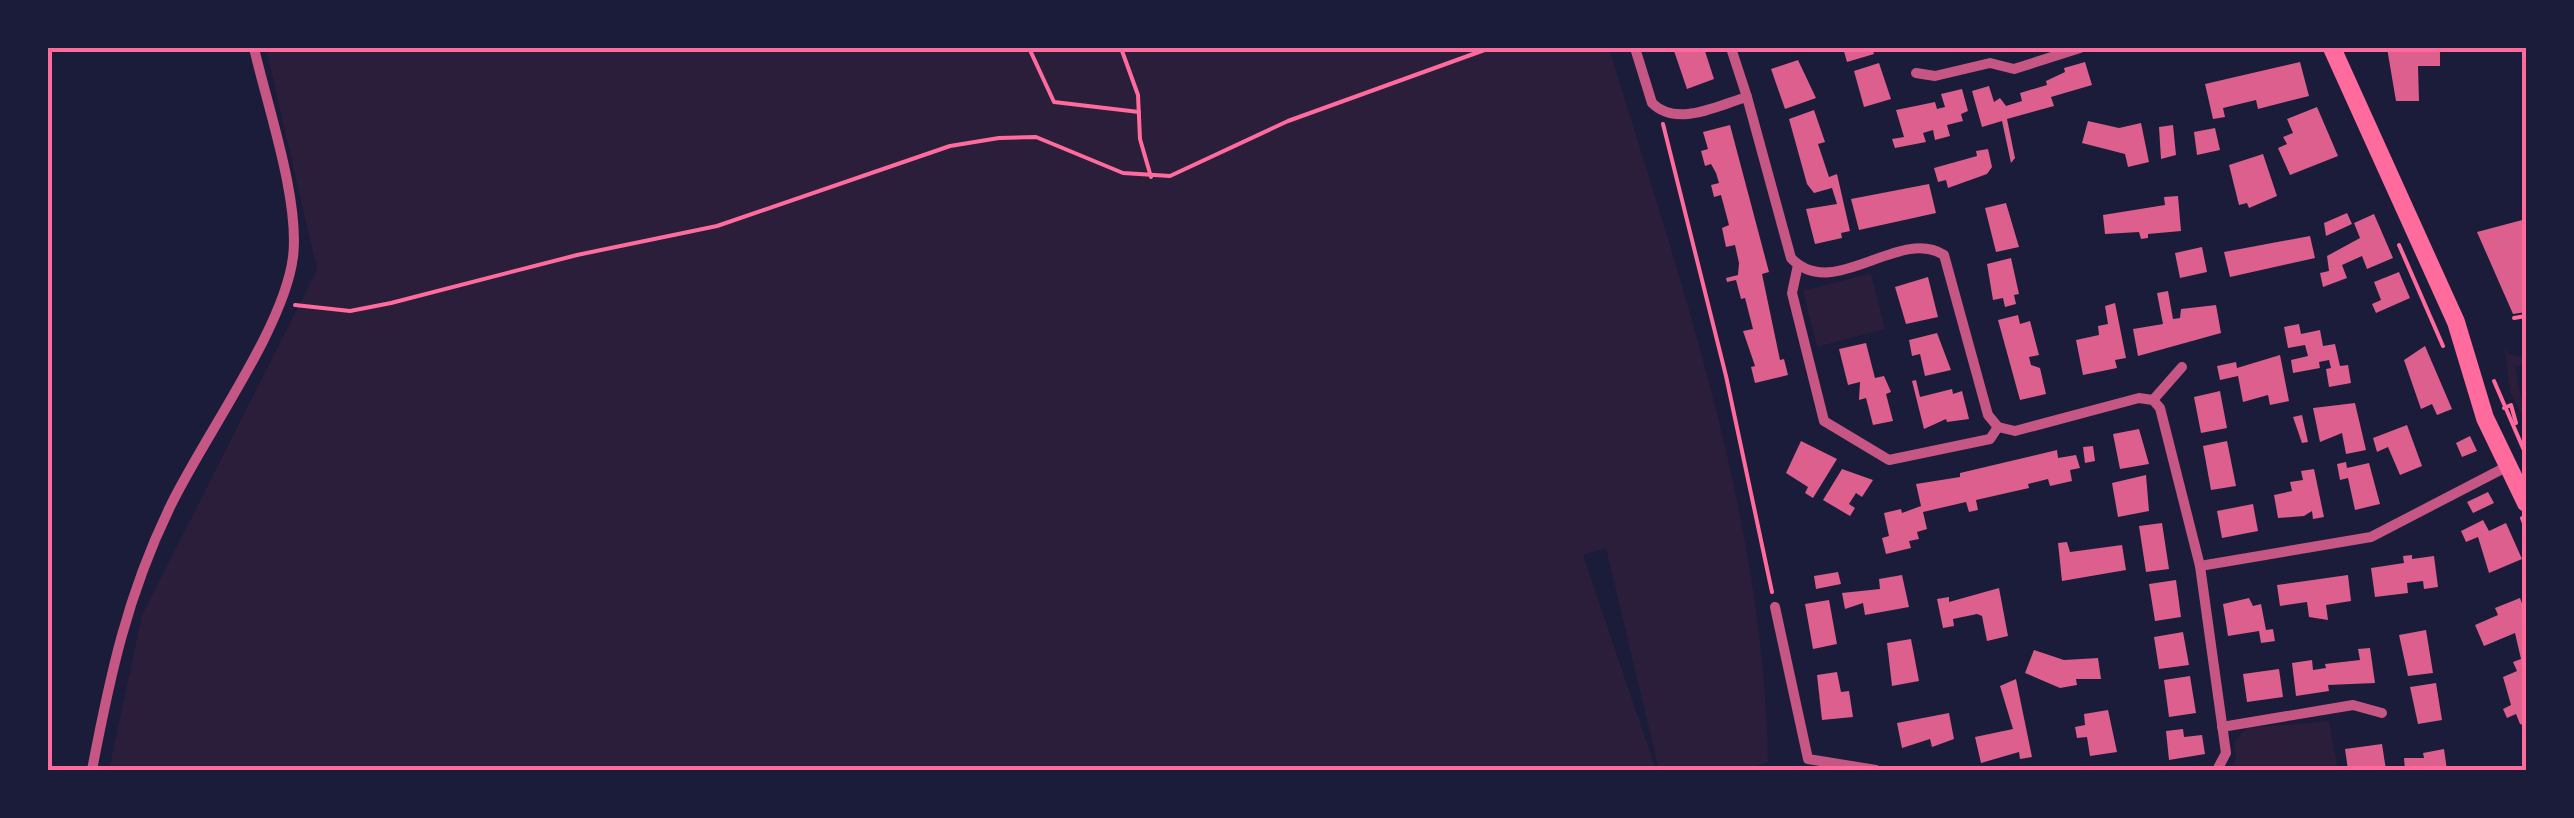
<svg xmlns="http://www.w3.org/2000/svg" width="2574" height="818" viewBox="0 0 2574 818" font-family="Raleway,sans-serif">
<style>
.green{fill:#2a1e3b}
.building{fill:#dd5f8e}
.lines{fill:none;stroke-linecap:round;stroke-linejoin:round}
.path{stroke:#ff6b9d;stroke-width:4}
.minor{stroke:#c65784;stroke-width:10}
.secondary{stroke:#ff6b9d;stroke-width:18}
.neatline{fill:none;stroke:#ff6b9d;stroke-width:4}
</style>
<rect width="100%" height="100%" fill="#1b1b3a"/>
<!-- green -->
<g class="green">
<path d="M266,48H1609C1680,280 1764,517 1768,762L1743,770H1659L1606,548L1583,555L1656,770H109L142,615L317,270Z"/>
<polygon points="1871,273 1885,329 1817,347 1803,291"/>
<polygon points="2505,346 2509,354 2526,358 2526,364 2515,366 2522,403 2526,402 2526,422 2510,392"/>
<polygon points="2329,721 2338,770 2228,770 2236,759 2234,742 2247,728"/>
</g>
<!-- building -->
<g class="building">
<polygon points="1673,48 1704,48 1714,79 1687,89"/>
<polygon points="1843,48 1872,48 1874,54 1847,62"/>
<polygon points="2387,48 2440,48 2440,66 2418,66 2419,101 2396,101"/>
<polygon points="1798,60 1816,98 1785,109 1771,69"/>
<polygon points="2085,62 2092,85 2051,97 2054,106 2007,119 2015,158 2011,163 2002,121 1982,127 1972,91 1989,86 1994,102 2000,98 2006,106 2022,101 2020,93 2047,85 2046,81 2065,72 2064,68"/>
<polygon points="2300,62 2309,96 2258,109 2256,100 2223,108 2225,117 2213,119 2205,84"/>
<polygon points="1879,63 1891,99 1864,107 1854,71"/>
<polygon points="1962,89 1968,111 1961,114 1963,121 1947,125 1950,136 1935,140 1933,130 1923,133 1926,142 1895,148 1892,139 1904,137 1896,110 1935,102 1937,109 1945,107 1941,94"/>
<polygon points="2317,107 2338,156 2290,175 2278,148 2287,144 2283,137 2293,133 2287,119"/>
<polygon points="1814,110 1825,142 1818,144 1829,177 1837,174 1850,231 1841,233 1842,238 1815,244 1806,209 1837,204 1832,188 1814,193 1807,184 1789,119"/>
<polygon points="2088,121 2119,128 2141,123 2149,162 2128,167 2125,154 2082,143"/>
<polygon points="1730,125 1769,272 1762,274 1780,360 1784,359 1788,375 1755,383 1751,367 1755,366 1743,331 1753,329 1745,298 1741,299 1736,280 1727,282 1726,278 1738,275 1739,263 1735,245 1726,247 1722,228 1729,225 1721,195 1714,197 1711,185 1719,183 1716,173 1711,164 1705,166 1701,151 1708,149 1703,132"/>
<polygon points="2173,125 2176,155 2161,159 2159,127"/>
<polygon points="2215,128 2220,150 2197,155 2194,132"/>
<polygon points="1988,149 1992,167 1987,174 1948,188 1946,180 1938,182 1934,168 1977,156 1976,151"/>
<polygon points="2263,154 2277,196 2249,208 2247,203 2239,205 2229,165"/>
<polygon points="1929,184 1936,213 1859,230 1851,199"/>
<polygon points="2178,196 2181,231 2148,234 2148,238 2141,239 2139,232 2105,234 2103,215 2165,205 2164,197"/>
<polygon points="2006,203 2019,247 1996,252 1985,208"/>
<polygon points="2347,213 2352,224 2326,236 2324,223"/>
<polygon points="2374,214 2393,258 2367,269 2362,256 2342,265 2347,278 2323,287 2320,273 2329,271 2327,256 2360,238 2354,223"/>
<polygon points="2526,219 2526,312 2513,314 2477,232"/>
<polygon points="2310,236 2315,258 2230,277 2224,252"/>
<polygon points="2202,247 2207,272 2180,278 2175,253"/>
<polygon points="2011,258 2019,294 2014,295 2016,304 2005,307 2003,298 1993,300 1987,264"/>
<polygon points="2399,272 2410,298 2376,313 2372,304 2381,300 2374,282"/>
<polygon points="1928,277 1938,317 1906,324 1895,287"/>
<polygon points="2168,291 2173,319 2180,318 2181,309 2216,305 2221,333 2138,356 2133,329 2163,324 2157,293"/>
<polygon points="2115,303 2126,358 2115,360 2117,368 2083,375 2076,340 2099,335 2098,326 2108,324 2105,306"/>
<polygon points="2018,315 2020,324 2030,321 2039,355 2029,357 2031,365 2040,368 2046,394 2020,400 1998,320"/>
<polygon points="2299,324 2301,334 2320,330 2323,346 2335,344 2340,366 2348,365 2351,383 2329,387 2326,369 2331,368 2329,360 2319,362 2320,368 2293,373 2291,360 2308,356 2305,345 2288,348 2284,327"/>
<polygon points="1937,333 1951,370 1925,376 1920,354 1912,356 1909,340"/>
<polygon points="1866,343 1875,378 1884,376 1891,392 1886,394 1893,421 1873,425 1866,398 1859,400 1860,382 1848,385 1839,349"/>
<polygon points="2425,346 2452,409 2437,415 2432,404 2421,409 2404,360"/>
<polygon points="2280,355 2289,401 2270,405 2268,395 2243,402 2238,376 2220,380 2217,366 2236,362 2237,368"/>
<polygon points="1916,380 1920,397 1952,389 1953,394 1962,391 1969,419 1947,422 1946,419 1924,429 1912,381"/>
<polygon points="2220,391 2227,428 2201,433 2194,397"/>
<polygon points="2355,403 2366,450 2346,454 2342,433 2320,442 2313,408"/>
<polygon points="2302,415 2308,442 2302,443 2293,417"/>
<polygon points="2407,425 2422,466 2400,475 2388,447 2377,452 2373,438"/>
<polygon points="2139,429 2149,464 2120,469 2113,434"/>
<polygon points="2470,436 2477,451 2462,457 2456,443"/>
<polygon points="1801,441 1837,459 1813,498 1805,493 1808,487 1786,473"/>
<polygon points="2227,441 2236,486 2211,490 2203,446"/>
<polygon points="2093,446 2095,461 2085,463 2083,447"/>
<polygon points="2057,450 2058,458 2076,455 2080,468 2070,470 2072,481 2050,486 2048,479 2028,484 2029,488 1976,500 1978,510 1969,512 1966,502 1923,512 1927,529 1917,532 1919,539 1909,541 1911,548 1886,554 1882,538 1889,536 1884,513 1901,509 1902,513 1921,506 1916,484 1960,477 1960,473"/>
<polygon points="2346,462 2347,468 2369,463 2380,504 2355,510 2348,478 2340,480 2337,464"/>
<polygon points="1842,469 1873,480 1862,497 1856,493 1849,504 1855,508 1850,516 1823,500"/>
<polygon points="2314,469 2324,517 2313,519 2312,511 2304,516 2278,518 2274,495 2292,491 2290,482 2303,480 2301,471"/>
<polygon points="2146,475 2149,511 2118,517 2112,483"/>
<polygon points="2488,492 2494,503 2473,513 2467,502"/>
<polygon points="2253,504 2258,531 2222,538 2217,511"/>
<polygon points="2483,520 2489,531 2506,523 2522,559 2489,573 2478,537 2466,542 2461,531"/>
<polygon points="2162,523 2169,569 2146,572 2139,526"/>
<polygon points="2067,542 2070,552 2122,545 2126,570 2062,581 2058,543"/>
<polygon points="2412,555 2412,559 2434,556 2438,587 2424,589 2423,581 2407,583 2408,593 2375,597 2371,568 2404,563 2403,556"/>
<polygon points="1838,572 1841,584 1816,589 1814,576"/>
<polygon points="1902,575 1909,607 1865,615 1863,603 1845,609 1842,593 1880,589 1879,579"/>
<polygon points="2348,575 2351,601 2326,605 2328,620 2309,617 2307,602 2280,606 2277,585"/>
<polygon points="2176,580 2181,617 2155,621 2149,584"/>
<polygon points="1999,588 2008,636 1987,641 1982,616 1977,614 1953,619 1954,626 1943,628 1937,599 1949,597 1949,602"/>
<polygon points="2249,598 2253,606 2261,604 2266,630 2273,629 2275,641 2261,643 2259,631 2228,636 2223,604"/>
<polygon points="2520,598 2526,614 2526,726 2520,724 2516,714 2507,718 2503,709 2511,705 2503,677 2517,671 2513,662 2521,659 2515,633 2484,646 2475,625 2498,615 2495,608"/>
<polygon points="1829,600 1837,644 1813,649 1805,604"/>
<polygon points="2426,630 2433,673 2408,676 2399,635"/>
<polygon points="2183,632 2189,665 2159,669 2154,637"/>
<polygon points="1911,639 1919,681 1892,686 1887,643"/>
<polygon points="2370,648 2375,683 2328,685 2329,691 2296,696 2292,663 2312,660 2313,670 2326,668 2325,664 2360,660 2358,649"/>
<polygon points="2034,650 2064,660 2098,658 2101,679 2076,679 2077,685 2060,688 2025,673"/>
<polygon points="2279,669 2283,697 2247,702 2243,674"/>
<polygon points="1837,672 1841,692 1849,691 1853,717 1822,720 1817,675"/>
<polygon points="2190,676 2196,713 2169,717 2164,680"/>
<polygon points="2016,679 2032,757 2020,759 2019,752 1981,763 1975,737 2013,729 2000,686"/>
<polygon points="2436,683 2442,720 2418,724 2410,687"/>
<polygon points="2108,710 2117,752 2090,756 2087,737 2077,738 2075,727 2085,725 2084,714"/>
<polygon points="1949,713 1954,739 1932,747 1930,739 1902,748 1897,723"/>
<polygon points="2183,729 2184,737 2202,735 2205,754 2169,760 2166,731"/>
<polygon points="2382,744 2386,770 2348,770 2345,749"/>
<polygon points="2444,749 2447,770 2405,770 2404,758 2424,758 2423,753"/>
</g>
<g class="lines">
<!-- path -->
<g class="path">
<polyline points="1029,48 1054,102 1139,112"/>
<polyline points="1121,48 1138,95 1140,139 1151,177"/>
<polyline points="1663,124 1726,376 1772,592"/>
<polyline points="2399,245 2443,346"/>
<polyline points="295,305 350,311 391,303 577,255 717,226 950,146 999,138 1036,137 1123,173 1170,176 1288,121 1490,48"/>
<polyline points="2514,318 2526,316"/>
<polyline points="2494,381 2526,455"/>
<polyline points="2504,408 2511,405 2516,423"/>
<polyline points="2522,518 2526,528"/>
</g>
<!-- minor -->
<g class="minor">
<path d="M1635,48L1652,103C1677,128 1718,105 1747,97L1791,258C1833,303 1899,226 1944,255L1988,415L1998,427"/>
<polyline points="1731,48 1747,97"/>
<polyline points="1916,73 1935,76 1990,63 2014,69 2080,48"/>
<polyline points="1798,265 1792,293 1824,421 1889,460 1990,439 1998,427"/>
<polyline points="2153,400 2182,367"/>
<polyline points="1998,427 2015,431 2139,398 2153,400 2160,408 2200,566 2226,753 2217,770"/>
<polyline points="2200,566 2371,537 2508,466"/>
<polyline points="1775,607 1808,759 1876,770"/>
<polyline points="2222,727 2353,705 2382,713"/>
<path d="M92,770C110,676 127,596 169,509C202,439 284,329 293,257C300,200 267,105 254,48"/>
</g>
<!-- secondary -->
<polyline class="secondary" points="2332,48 2456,322 2485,418 2526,503"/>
</g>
<!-- border -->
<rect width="2574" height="818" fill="none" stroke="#1b1b3a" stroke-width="100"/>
<rect x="50" y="50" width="2474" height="718" class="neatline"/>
</svg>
